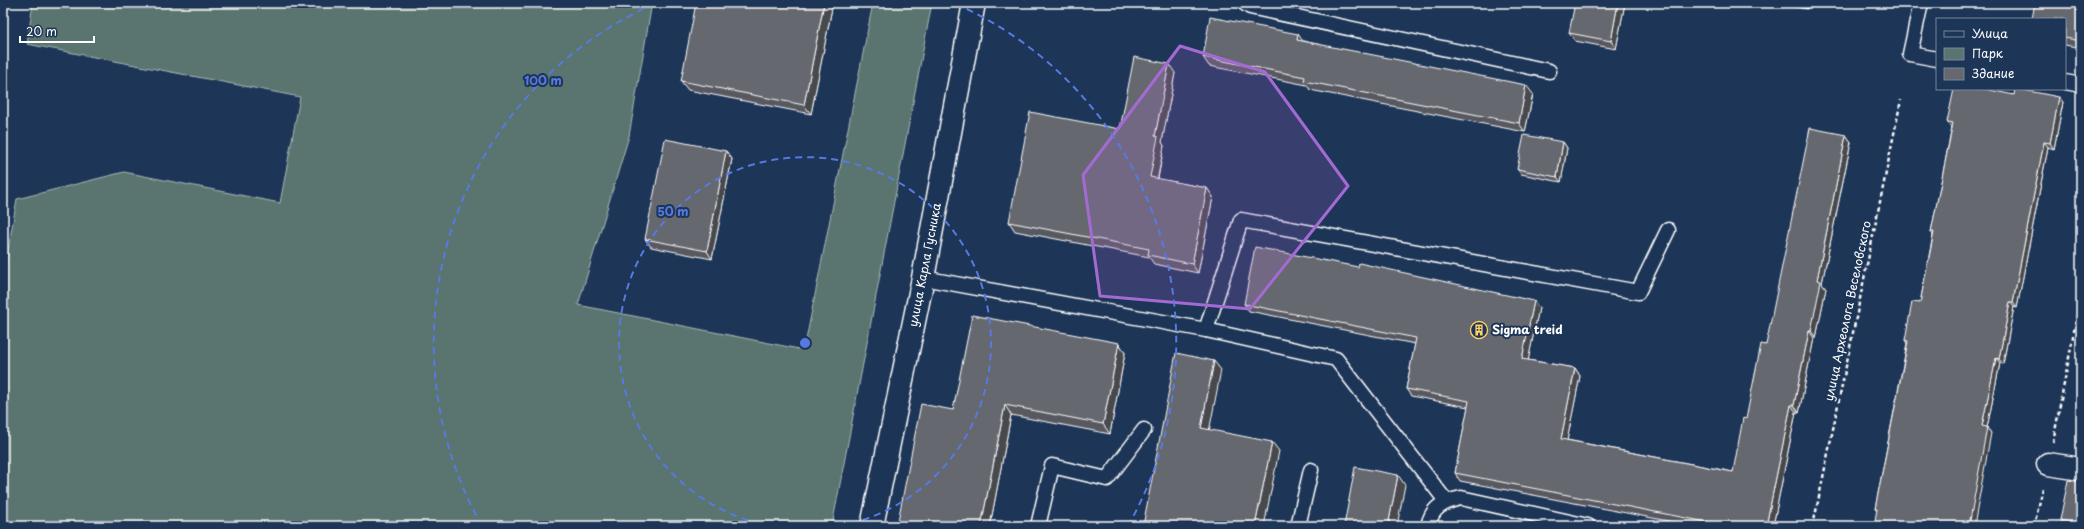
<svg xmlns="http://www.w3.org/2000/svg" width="2084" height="529" viewBox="0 0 2084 529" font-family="'Playpen Sans',sans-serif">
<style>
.green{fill:#5a7470;stroke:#acbab8}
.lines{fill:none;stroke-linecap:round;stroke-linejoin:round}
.service-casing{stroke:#fff;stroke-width:17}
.minor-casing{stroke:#fff;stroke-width:25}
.tertiary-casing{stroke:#fff;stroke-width:25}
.path{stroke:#fff;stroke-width:2.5;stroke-dasharray:4 3;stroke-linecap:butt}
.service{stroke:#1d3557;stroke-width:14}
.minor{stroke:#1d3557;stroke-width:22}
.tertiary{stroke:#1d3557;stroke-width:22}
.wall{fill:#585960;stroke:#fff}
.shaded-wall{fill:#47494e;stroke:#fff}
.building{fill:#666870;stroke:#fff}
.marked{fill:#a36bd2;fill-opacity:0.2;stroke:#a36bd2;stroke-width:3;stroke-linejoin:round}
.ring{fill:none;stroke:#567ae2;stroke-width:2;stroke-dasharray:7 5}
.labels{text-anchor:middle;stroke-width:4;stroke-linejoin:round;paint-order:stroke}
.street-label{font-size:12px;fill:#fff;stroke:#1d3557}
.poi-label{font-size:12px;font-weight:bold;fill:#fff;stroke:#1d3557;text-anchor:start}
.centre{fill:#567ae2;stroke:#1d3557;stroke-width:2}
.ring-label{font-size:12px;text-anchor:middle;font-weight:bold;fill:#567ae2;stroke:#1d3557;stroke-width:4;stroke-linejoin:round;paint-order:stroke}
</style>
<rect width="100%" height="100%" fill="#1d3557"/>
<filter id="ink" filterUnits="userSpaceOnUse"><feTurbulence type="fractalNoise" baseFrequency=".025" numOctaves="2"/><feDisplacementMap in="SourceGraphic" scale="8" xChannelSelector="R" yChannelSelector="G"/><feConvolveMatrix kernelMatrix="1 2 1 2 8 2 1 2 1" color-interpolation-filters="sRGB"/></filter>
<g filter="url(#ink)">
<!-- green -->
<polygon class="green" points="33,3 652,3 629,136 578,305 804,350 873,3 932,3 832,526 3,526 3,278 17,199 124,172 280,203 300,97 27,44"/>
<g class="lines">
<!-- service casing -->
<g class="service-casing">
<g id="service">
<polyline points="1244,3 1250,7 1549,71"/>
<polyline points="1921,3 1910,54 1937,59"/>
<polyline points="2065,82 2081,85"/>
<polyline points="923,278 1206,330 1336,359 1446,501"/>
<polyline points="1206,330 1241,220 1638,292 1668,230"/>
<polyline points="1038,526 1052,466 1107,479 1144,430"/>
<polyline points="1298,526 1311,470"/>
<path d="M1428,526C1432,507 1443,502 1461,498L1588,526"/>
</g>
</g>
<!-- minor casing -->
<g class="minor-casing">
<polyline id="minor" points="2048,464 2081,469"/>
</g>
<!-- tertiary casing -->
<g class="tertiary-casing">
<polyline id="tertiary" points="872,526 923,278 974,3"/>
</g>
<!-- path -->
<g class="path">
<polyline points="2053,442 2081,294"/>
<polyline points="1813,526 1901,100"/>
<polyline points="2034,526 2043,488"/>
</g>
<!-- service -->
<use href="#service" class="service"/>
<!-- minor -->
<use href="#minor" class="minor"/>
<!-- tertiary -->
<use href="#tertiary" class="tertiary"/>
</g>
<!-- wall -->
<g class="wall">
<polygon points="833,3 811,114 688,90 681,81"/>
<polygon points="1625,3 1616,49 1575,41 1569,33"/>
<polygon points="1777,3 1809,3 1807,9 1778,4"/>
<polygon points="2081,3 2081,48 2065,45 2065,19"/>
<polygon points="1303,41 1533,94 1525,132 1310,90 1307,85 1209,66 1203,57"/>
<polygon points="1175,73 1162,142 1164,146 1158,179 1207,188 1213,197 1198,273 1154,264 1149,257 1015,231 1009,222 1120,129"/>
<polygon points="2014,95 2063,102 2054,149 2048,147 2017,308 2014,307 2003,364 2000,363 1987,428 1991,433 1877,511 1875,509 1907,344 1905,340 1920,303 1933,235 1931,232 1952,127 1951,127 1947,122"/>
<polygon points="1846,135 1851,142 1822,283 1826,288 1816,338 1814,338 1799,413 1796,412 1773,526 1694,526 1460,481 1455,473 1468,407 1411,396 1406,389 1415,344 1249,311 1244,304 1539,308 1528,360 1575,368 1580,376 1567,440 1733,472 1766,345"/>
<polygon points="1563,142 1567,148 1561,182 1521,174 1517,169"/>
<polygon points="726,151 732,159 712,259 651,247 645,239"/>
<polygon points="1119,343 1125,353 1110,434 1011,415 990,526 897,526 953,410"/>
<polygon points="2081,482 2081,526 2068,526 2064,525 2060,520"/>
</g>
<!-- shaded-wall -->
<g class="shaded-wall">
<polygon points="824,3 833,3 811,114 804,105"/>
<polygon points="1618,3 1625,3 1616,49 1611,41"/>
<polygon points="1804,3 1809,3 1807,9 1804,4"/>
<polygon points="1298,34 1304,43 1297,40"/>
<polygon points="1169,64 1175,73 1162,142 1164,146 1156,186 1150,177 1155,136"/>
<polygon points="1526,85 1533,94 1525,132 1519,123"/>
<polygon points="2059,97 2063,102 2054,149 2050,143"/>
<polygon points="1846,135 1851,142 1822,283 1826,288 1816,338 1811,331 1817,280"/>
<polygon points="1563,142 1567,148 1561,182 1557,177"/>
<polygon points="2044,142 2048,147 2017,308 2013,302"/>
<polygon points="726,151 732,159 712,259 707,251"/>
<polygon points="1207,188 1213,197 1198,273 1192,264"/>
<polygon points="1534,301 1539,308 1527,366 1522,359"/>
<polygon points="2010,302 2014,307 2003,364 1999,359"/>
<polygon points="1809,331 1814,338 1799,413 1794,405"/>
<polygon points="1119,343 1125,353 1110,434 1103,424"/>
<polygon points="1996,358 2000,363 1987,428 1991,433 1974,526 1969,526 1982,426"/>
<polygon points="1214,361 1221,370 1208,437 1201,428"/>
<polygon points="1575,368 1580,376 1566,446 1561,439"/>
<polygon points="1005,405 1011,415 990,526 981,526"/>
<polygon points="1791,405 1796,412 1773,526 1766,526"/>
<polygon points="1272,442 1279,451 1264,526 1255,526"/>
<polygon points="1398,475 1405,485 1397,526 1388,526"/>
</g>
<!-- building -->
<g class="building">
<polygon points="696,3 824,3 804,105 681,81"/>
<polygon points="1575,3 1618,3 1611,41 1569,33"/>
<polygon points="2035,3 2081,3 2081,41 2065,38 2065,19 2032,19"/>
<polygon points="1210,17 1298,34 1297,40 1526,85 1519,123 1304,81 1305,77 1203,57"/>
<polygon points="1134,57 1169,64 1155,136 1158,137 1150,177 1207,188 1192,264 1148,255 1149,249 1009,222 1030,112 1120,129"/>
<polygon points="1954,89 1985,89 2014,95 2015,89 2018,89 2059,97 2050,143 2044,142 2013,302 2010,302 1999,359 1996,358 1982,426 1987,427 1969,526 1874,526 1877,509 1875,509 1908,341 1905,340 1912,302 1920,303 1934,232 1931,232 1953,123 1947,122"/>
<polygon points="1810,128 1846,135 1817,280 1821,281 1811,331 1809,331 1794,405 1791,405 1766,526 1722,526 1722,525 1455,473 1469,401 1406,389 1416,338 1244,304 1255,247 1358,267 1359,263 1534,301 1522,359 1575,368 1561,439 1733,472 1743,418 1746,419 1761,344 1766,345"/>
<polygon points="1524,135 1563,142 1557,177 1517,169"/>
<polygon points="665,139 726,151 707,251 645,239"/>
<polygon points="972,315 1119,343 1103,424 1005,405 981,526 897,526 921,404 953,410"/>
<polygon points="1176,353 1214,361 1201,428 1272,442 1255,526 1143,526"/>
<polygon points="1355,467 1398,475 1388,526 1344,526"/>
<polygon points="2068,480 2081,482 2081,524 2060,520"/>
<polygon points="1443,521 1470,526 1442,526"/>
</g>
</g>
<!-- marked area -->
<path class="marked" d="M1180,46L1265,72L1348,186L1250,309L1100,296L1083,175Z"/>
<!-- distance rings -->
<g class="ring">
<path d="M771 526A186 186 0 1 1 839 526"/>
<path d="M482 526A371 371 0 0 1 654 4M956 4A371 371 0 0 1 1128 526"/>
</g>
<!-- icons -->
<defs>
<g id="building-ring" transform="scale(0.9)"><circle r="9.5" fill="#1d3557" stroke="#ffd166" stroke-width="1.5"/><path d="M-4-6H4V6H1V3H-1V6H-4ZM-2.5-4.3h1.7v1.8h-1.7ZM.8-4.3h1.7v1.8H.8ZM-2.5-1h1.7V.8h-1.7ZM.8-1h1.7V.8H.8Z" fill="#ffd166"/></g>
</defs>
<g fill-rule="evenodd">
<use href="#building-ring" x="1479" y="330"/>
</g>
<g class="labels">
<!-- street labels -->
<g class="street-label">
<text transform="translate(925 265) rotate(-79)" y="4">улица Карла Гусника</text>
<text transform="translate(1848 311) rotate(-78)" y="4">улица Археолога Веселовского</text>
</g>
<!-- poi labels -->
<g class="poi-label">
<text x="1492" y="334">Sigma treid</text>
</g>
</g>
<circle cx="805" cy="343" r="6" class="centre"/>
<g class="ring-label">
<text x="543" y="85">100 m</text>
<text x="673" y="216">50 m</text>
</g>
<!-- margin -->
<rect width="2084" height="529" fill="none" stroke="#1d3557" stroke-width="16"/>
<rect x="8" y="8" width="2068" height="513" fill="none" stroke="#fff" stroke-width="1.5" filter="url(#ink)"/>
<!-- legend -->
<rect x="1936" y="18" width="130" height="72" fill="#1d3557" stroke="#77869a"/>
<rect x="1944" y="31" width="20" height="6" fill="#1d3557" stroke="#77869a"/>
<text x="1972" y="38" font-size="12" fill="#ffffff">Улица</text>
<rect x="1944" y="48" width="20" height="12" fill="#5a7470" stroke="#77869a"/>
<text x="1972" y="58" font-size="12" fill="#ffffff">Парк</text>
<rect x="1944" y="68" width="20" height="12" fill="#666870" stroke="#77869a"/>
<text x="1972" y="78" font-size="12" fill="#ffffff">Здание</text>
<!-- scale -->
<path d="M20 36v6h74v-6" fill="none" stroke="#ffffff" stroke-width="2"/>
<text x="26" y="36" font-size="12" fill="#ffffff" stroke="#1d3557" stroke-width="3" paint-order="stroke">20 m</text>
</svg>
